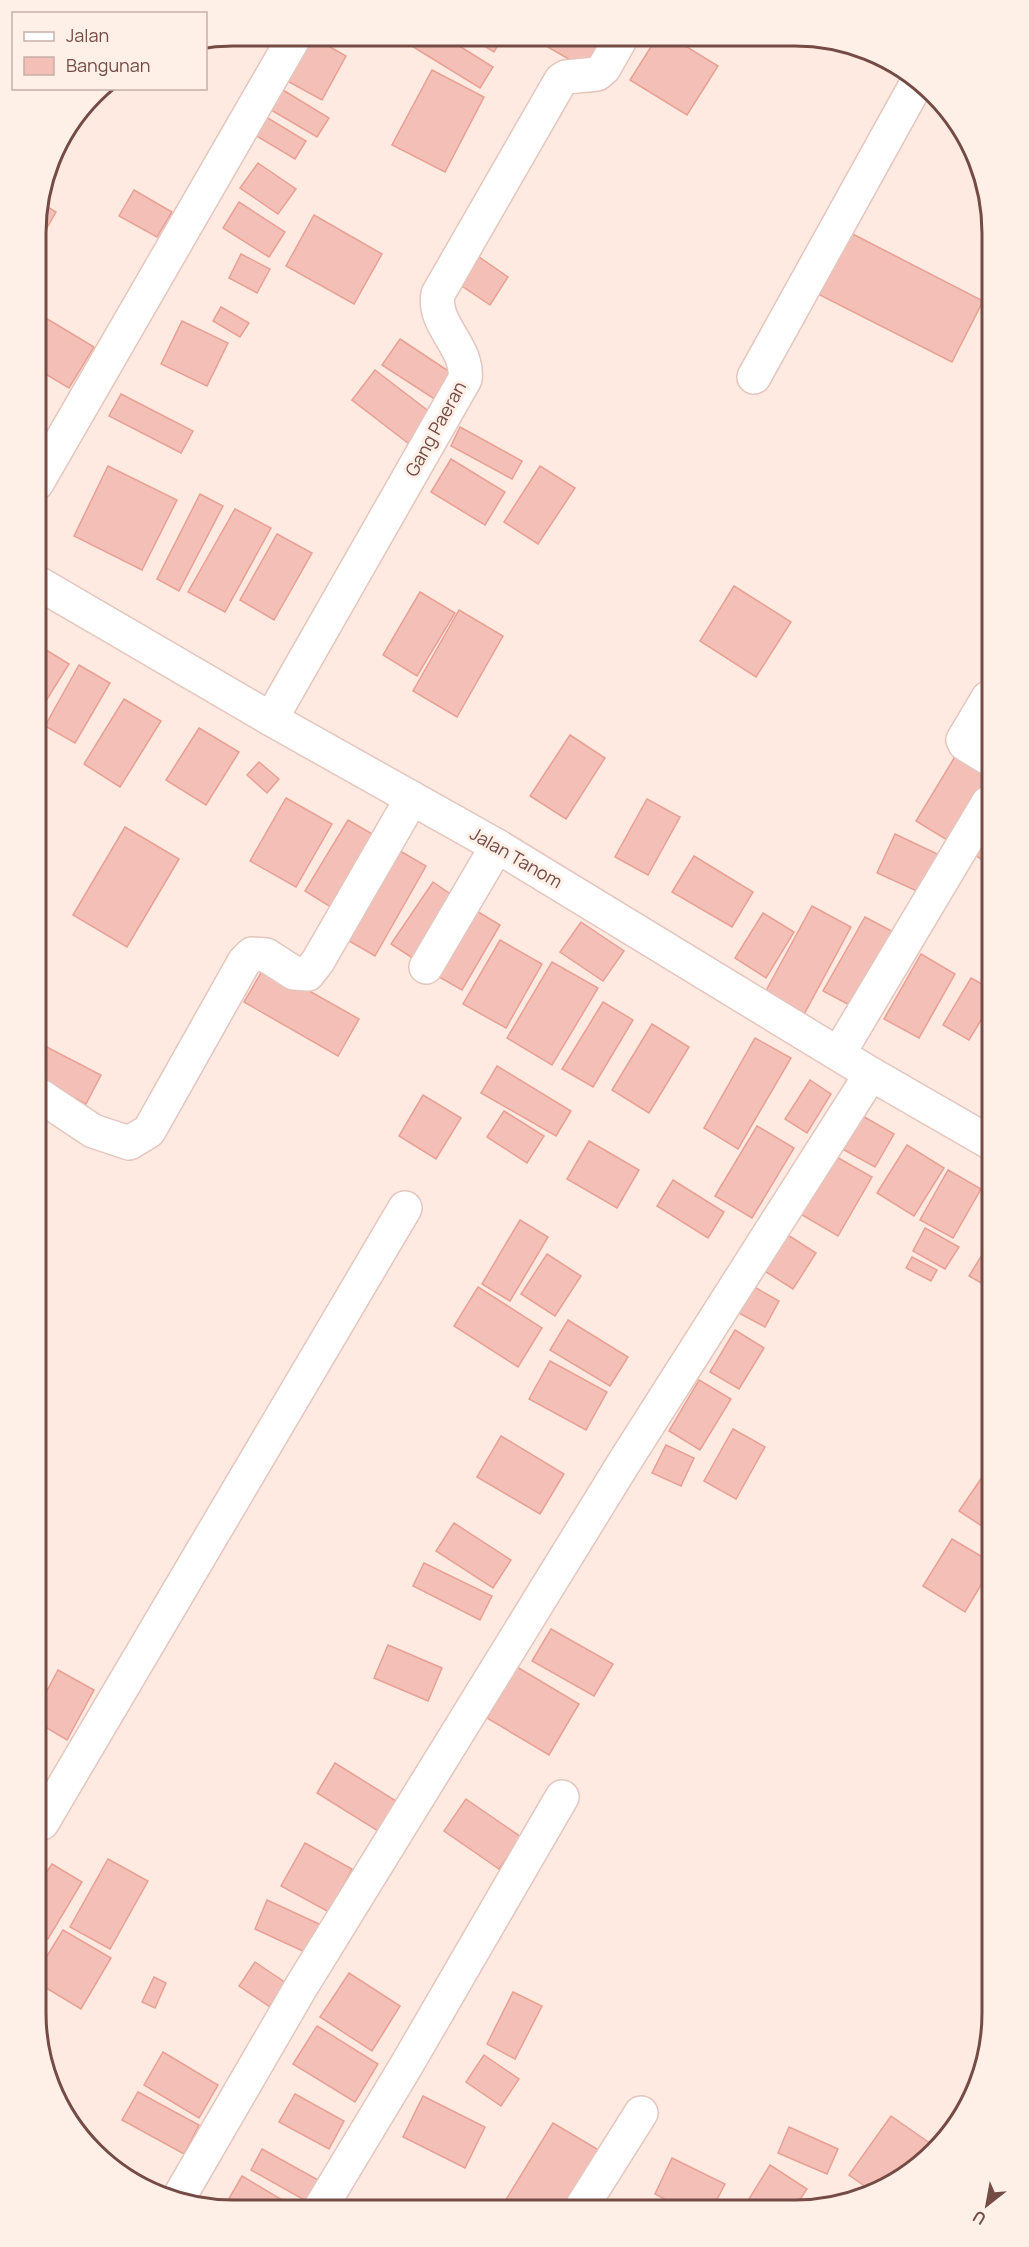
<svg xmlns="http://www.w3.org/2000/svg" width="1029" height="2247" viewBox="0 0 1029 2247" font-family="Manrope,sans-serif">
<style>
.building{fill:#f4bfb6;stroke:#e8a095;stroke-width:1.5}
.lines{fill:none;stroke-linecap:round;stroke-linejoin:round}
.minor-casing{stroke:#e4c6be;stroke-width:36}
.minor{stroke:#fff;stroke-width:33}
.labels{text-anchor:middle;stroke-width:6;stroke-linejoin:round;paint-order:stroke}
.street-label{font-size:18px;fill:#754b46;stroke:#fff0e7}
.rim{fill:none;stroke:#754b46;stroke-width:3}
</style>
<rect width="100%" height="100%" fill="#feeae0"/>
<!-- building -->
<g class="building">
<polygon points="311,36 346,56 322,100 280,77"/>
<polygon points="379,37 394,37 390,43"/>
<polygon points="415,37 445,37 493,67 480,88 410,45"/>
<polygon points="470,37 502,38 494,52"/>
<polygon points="532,38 604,38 586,69"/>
<polygon points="656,39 674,39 718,66 687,115 630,80"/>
<polygon points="432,70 484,97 445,172 392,145"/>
<polygon points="278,87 329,118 317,137 266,107"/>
<polygon points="266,117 306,141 295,159 255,135"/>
<polygon points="258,163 296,189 278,214 240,188"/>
<polygon points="134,190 172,212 157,237 119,216"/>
<polygon points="239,202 285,232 269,257 223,228"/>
<polygon points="41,203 56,212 37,245 36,220"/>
<polygon points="314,215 382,254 354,304 286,266"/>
<polygon points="841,228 983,301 952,362 810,290"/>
<polygon points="469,250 508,277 490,305 450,278"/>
<polygon points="241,254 270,269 257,293 229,278"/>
<polygon points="221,307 249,323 240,337 213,321"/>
<polygon points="39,314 94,347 69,388 37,369 37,317"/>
<polygon points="182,321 228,343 207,386 161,364"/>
<polygon points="400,339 456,376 439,402 382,365"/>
<polygon points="375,370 440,420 417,450 352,400"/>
<polygon points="121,394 193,431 181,453 109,416"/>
<polygon points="460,427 522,461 512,479 451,446"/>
<polygon points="451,459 505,492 485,525 431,492"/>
<polygon points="108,466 177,500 142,570 74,536"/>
<polygon points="540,466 575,488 538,544 504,522"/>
<polygon points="200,494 223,506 179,591 157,579"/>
<polygon points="235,509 271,528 225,612 188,592"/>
<polygon points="277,534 312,553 274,620 240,600"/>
<polygon points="734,586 791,622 756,677 700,641"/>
<polygon points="420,592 455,613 417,676 383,655"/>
<polygon points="459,610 503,636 457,717 413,691"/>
<polygon points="38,645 69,664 41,709 38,707"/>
<polygon points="79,665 110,683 75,743 45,726"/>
<polygon points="124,699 161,721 120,787 84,764"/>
<polygon points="199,728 239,752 206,805 166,780"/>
<polygon points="570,735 605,758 566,819 530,796"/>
<polygon points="956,755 988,774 988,784 952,843 916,821"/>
<polygon points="259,762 279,779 267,793 247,775"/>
<polygon points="286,798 332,824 296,887 250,861"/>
<polygon points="647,799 680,817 648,875 615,857"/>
<polygon points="988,819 989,864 968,851"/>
<polygon points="348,820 386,842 342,914 305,891"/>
<polygon points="125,827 179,859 127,947 73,915"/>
<polygon points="895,834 948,859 930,897 877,873"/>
<polygon points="395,848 426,866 375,956 344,938"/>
<polygon points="694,856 753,892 732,927 672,892"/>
<polygon points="433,882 456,898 414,959 391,944"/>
<polygon points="812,906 851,927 801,1020 762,998"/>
<polygon points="470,907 500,925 462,990 432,973"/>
<polygon points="763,913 794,932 766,978 735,958"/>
<polygon points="865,917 899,935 857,1009 823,991"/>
<polygon points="581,922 624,951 603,981 560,952"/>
<polygon points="500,940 542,964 506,1028 463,1004"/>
<polygon points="921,954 955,974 919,1038 884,1019"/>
<polygon points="552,962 598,988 552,1065 507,1038"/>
<polygon points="265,966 359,1019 338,1056 244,1002"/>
<polygon points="971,978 989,988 989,1007 969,1040 943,1025"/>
<polygon points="603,1002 633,1020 593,1087 562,1069"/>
<polygon points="652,1024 689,1047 649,1113 612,1090"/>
<polygon points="755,1038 791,1058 738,1149 704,1128"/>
<polygon points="39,1043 101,1075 86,1104 39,1079"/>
<polygon points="497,1066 571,1111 556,1136 481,1093"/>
<polygon points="810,1080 831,1094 807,1133 785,1119"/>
<polygon points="423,1095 461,1118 436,1159 399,1136"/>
<polygon points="504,1111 544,1136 527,1163 487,1137"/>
<polygon points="854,1111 894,1134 875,1167 835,1145"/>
<polygon points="757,1126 794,1148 752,1218 715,1196"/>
<polygon points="589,1141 639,1170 617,1208 567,1179"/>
<polygon points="907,1145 944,1168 914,1216 877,1193"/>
<polygon points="826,1151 872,1177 838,1236 792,1209"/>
<polygon points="948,1170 981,1189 953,1238 920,1220"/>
<polygon points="673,1180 724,1212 708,1238 657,1206"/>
<polygon points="520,1220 548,1237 510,1301 482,1284"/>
<polygon points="925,1228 959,1247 945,1269 913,1251"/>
<polygon points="783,1232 816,1253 793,1289 760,1268"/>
<polygon points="990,1242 990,1288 969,1276"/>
<polygon points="547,1254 581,1276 555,1316 521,1294"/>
<polygon points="912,1257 937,1270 931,1281 906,1268"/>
<polygon points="749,1284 779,1301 765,1327 735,1311"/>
<polygon points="478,1287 542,1328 518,1367 454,1326"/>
<polygon points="568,1320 628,1357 610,1386 550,1350"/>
<polygon points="735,1330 764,1348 739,1389 710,1372"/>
<polygon points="550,1361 607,1392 586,1430 529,1399"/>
<polygon points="699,1380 731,1399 700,1450 669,1431"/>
<polygon points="733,1429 765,1447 736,1499 704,1481"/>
<polygon points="501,1436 564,1474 540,1514 477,1477"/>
<polygon points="666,1445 694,1458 681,1486 652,1473"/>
<polygon points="991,1464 991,1532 959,1511"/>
<polygon points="454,1523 511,1560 493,1588 436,1551"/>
<polygon points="952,1539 991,1562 991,1568 965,1612 923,1586"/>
<polygon points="424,1563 492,1596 480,1620 413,1586"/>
<polygon points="551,1629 613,1664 594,1696 532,1661"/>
<polygon points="388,1645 442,1668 428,1701 374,1678"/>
<polygon points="517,1667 579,1704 549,1755 487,1718"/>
<polygon points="58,1670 94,1690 67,1740 42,1725 42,1700"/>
<polygon points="335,1763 396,1801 378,1831 317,1793"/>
<polygon points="466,1799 521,1837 499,1869 444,1831"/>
<polygon points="305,1843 352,1869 329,1912 281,1886"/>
<polygon points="108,1859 148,1881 110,1949 70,1927"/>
<polygon points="52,1864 82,1882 48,1939 42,1935 42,1879"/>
<polygon points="267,1900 319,1924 307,1953 255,1929"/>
<polygon points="63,1930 111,1958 81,2009 43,1986 42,1964"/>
<polygon points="255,1962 286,1983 270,2007 239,1986"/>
<polygon points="349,1973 400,2006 372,2051 320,2017"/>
<polygon points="154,1977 166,1983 155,2008 142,2002"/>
<polygon points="513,1992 542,2006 515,2059 487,2044"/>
<polygon points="317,2026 378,2064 355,2102 293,2064"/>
<polygon points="163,2052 218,2085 199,2118 144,2085"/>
<polygon points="484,2055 519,2079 501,2106 466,2082"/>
<polygon points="138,2092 199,2125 184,2154 122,2120"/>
<polygon points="295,2094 344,2121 329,2149 279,2122"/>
<polygon points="423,2096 485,2127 465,2168 403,2137"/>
<polygon points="891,2116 937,2148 905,2178 873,2192 849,2175"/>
<polygon points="553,2123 602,2152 569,2205 502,2206"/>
<polygon points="789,2127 838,2149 827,2174 778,2153"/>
<polygon points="262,2149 320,2181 308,2202 251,2170"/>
<polygon points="672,2158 725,2184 714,2205 676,2205 655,2194"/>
<polygon points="770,2165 807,2189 797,2204 758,2205 749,2199"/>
<polygon points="242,2176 294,2207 224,2207"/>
</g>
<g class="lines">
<!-- minor casing -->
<g class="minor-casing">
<g id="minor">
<polyline points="754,377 918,81"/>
<polyline points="37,483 295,36"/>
<polyline points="38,583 271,719 497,846 871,1074 989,1142"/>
<polyline points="988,698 963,740 965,744 988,758"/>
<path d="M271,719L465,379C469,347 432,325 438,294L561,80L566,77L597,74L604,68L621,38"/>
<polyline points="426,967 497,846"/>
<polyline points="839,1053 988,803"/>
<polyline points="39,1095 93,1131 129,1143 149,1131 244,962 252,954 266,955 294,973 308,974 318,961 412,798"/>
<polyline points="42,1823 405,1208"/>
<polyline points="178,2199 301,1987 625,1461 871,1074"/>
<polyline points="583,2205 641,2113"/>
<polyline points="321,2207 406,2066 562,1797"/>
</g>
</g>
<!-- minor -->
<use href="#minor" class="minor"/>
</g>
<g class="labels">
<!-- street labels -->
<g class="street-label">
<text transform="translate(436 429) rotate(-61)" y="6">Gang Paeran</text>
<text transform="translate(516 858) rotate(30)" y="6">Jalan Tanom</text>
</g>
</g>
<!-- crop -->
<path d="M0 0H1029V2247H0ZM233 46H795A187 187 0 0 1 982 233V2013A187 187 0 0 1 795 2200H233A187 187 0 0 1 46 2013V233A187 187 0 0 1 233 46Z" fill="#fff0e7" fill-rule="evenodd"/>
<path class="rim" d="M233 46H795A187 187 0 0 1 982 233V2013A187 187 0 0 1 795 2200H233A187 187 0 0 1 46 2013V233A187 187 0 0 1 233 46Z"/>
<!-- legend -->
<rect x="12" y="12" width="195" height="78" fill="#fff0e7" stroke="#c8aea7" stroke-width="1.5"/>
<rect x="24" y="32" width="30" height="9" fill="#ffffff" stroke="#c8aea7" stroke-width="1.5"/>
<text x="66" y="42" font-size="18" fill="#754b46">Jalan</text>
<rect x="24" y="57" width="30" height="18" fill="#f4bfb6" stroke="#c8aea7" stroke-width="1.5"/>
<text x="66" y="72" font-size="18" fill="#754b46">Bangunan</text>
<!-- north arrow -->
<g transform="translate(987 2205) rotate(211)" stroke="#fff0e7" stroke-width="4.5" paint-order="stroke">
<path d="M0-4.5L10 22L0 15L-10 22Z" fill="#754b46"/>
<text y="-9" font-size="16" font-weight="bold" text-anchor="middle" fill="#754b46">U</text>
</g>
</svg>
